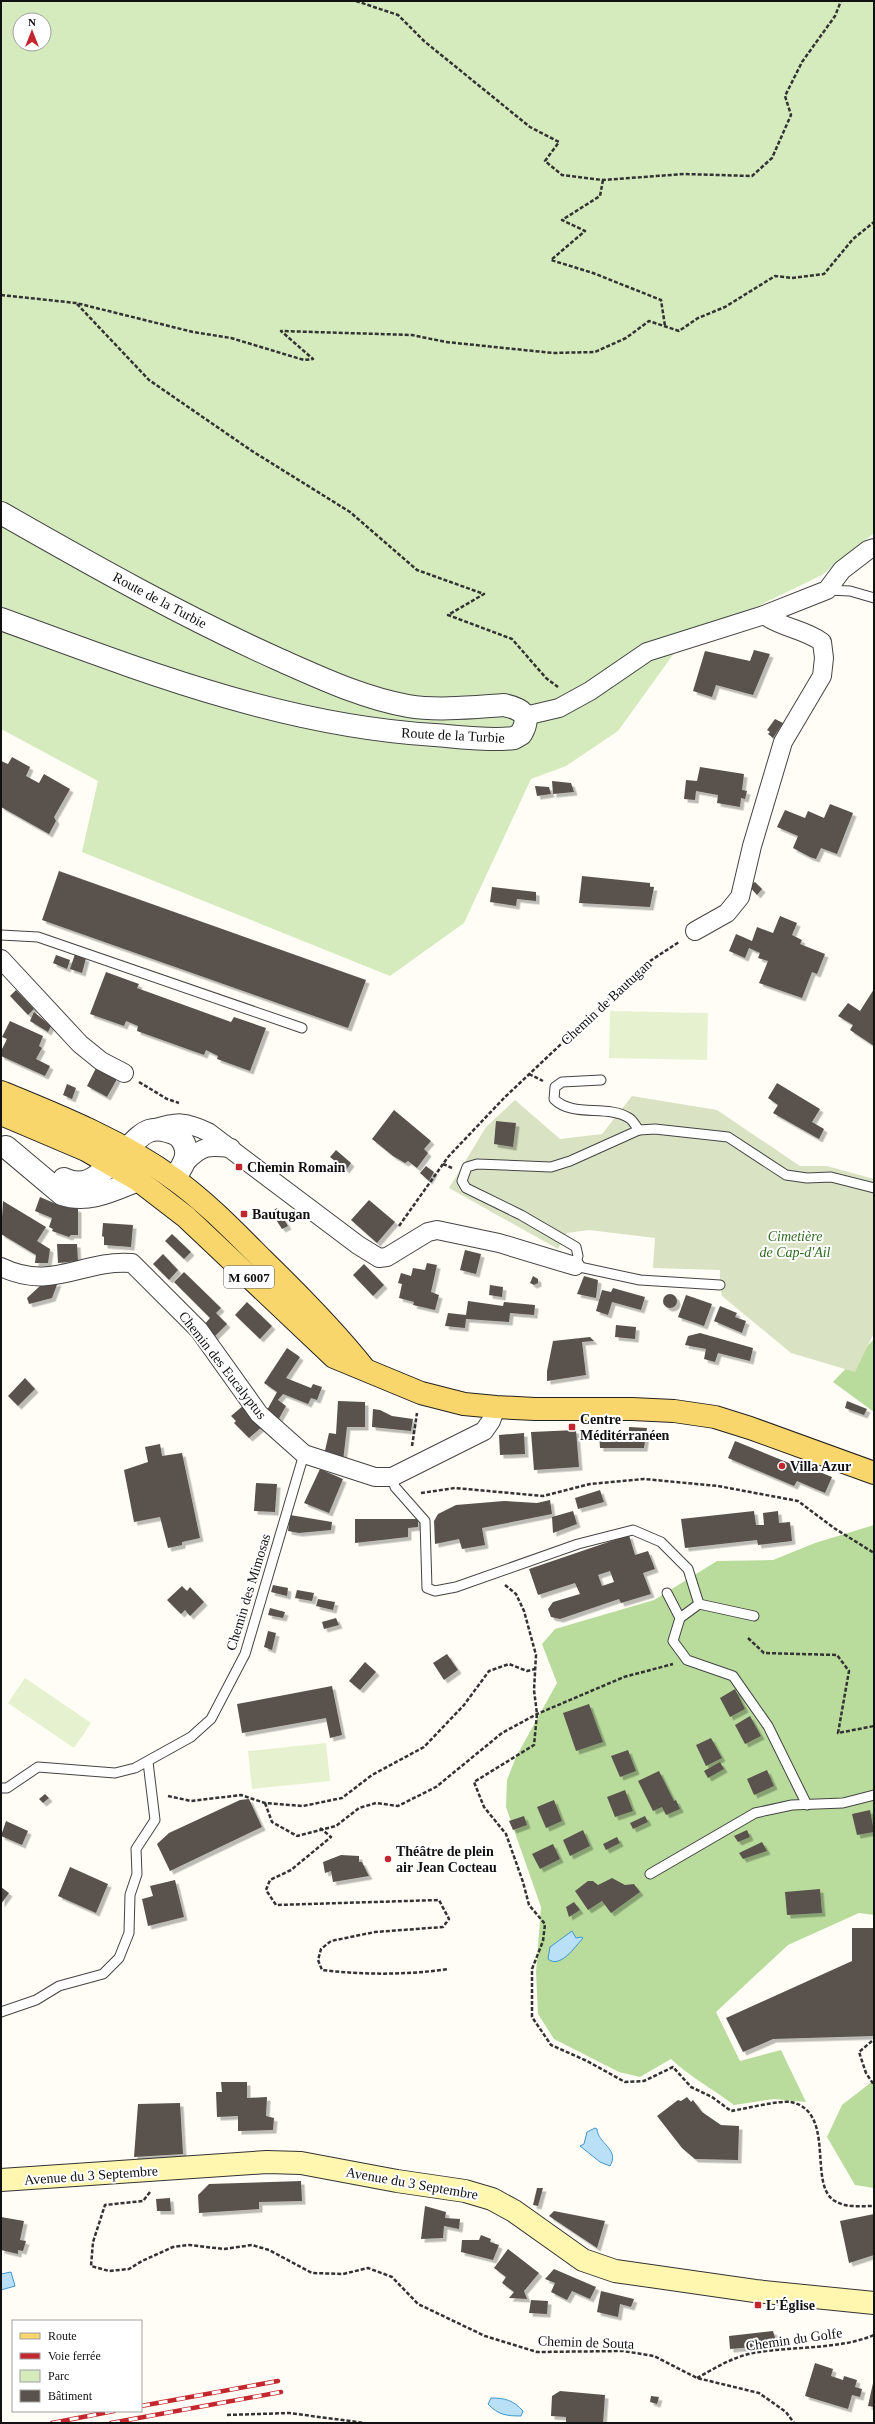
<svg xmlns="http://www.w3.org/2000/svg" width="875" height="2424" viewBox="0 0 875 2424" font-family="'Times New Roman',serif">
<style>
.green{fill:#d5ebbd;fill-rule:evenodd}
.forest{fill:#b9dc9c}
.cemetery{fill:#d9e3c4}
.pitch{fill:#e6f2cf}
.water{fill:#b9e0f7;stroke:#3f96cf}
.building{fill:#5a524d;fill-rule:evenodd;filter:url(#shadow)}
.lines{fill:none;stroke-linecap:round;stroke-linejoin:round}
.service-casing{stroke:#444;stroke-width:11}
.minor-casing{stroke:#444;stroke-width:20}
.tertiary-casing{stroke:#444;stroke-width:24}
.secondary-casing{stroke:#333;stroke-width:24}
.primary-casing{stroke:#222;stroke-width:24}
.path{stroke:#333;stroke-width:2.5;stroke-dasharray:4 2;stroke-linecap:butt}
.service{stroke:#fff;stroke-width:9}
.minor{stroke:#fff;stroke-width:18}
.tertiary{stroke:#fff;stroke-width:22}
.secondary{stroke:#fff6b0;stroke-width:22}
.primary{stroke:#f9d66b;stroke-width:22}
.rail-casing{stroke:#c4262e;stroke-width:4.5}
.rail{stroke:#fff;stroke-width:3;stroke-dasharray:9;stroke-linecap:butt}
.poi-dot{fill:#c4262e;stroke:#fff;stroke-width:1.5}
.labels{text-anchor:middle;stroke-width:4;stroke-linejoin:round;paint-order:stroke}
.shield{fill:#fff;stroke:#585858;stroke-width:1}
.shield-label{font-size:13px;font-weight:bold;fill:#111}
.street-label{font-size:14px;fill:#111;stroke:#fff}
.poi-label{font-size:14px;font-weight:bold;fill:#111;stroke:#fff;text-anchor:start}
.park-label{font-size:14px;font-style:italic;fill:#2f6b1f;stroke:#fff}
</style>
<defs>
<filter id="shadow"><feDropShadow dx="3.5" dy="3.5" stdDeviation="0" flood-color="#0004"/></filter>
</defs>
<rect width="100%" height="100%" fill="#fffdf5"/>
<!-- green -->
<path class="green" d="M1,1H874V533L822,575L754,608L675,652L618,731L566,766L531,779L464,923L390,976L82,852L98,781L1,729ZM20,20H44V44H20Z"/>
<!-- forest -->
<g class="forest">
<polygon points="874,1339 874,1412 833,1382"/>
<path d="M874,1525V1915L859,1913L788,1945L716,2012L740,2061L781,2050L806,2102L774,2099L734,2105C713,2089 690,2077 671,2059L640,2077L619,2072L554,2039L538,2014L536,1972L541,1907L506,1807L507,1780L516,1757L557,1683L542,1644L555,1629L654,1600L717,1561L773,1560L815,1543Z"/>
<polygon points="874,2080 874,2188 855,2185 827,2137 842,2105"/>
</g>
<!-- cemetery -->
<polygon class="cemetery" points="632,1096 717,1110 800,1166 827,1166 874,1179 874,1333 855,1372 791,1353 722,1296 720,1285 720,1270 653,1268 655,1238 589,1230 567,1233 558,1249 449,1188 486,1127 515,1100 560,1139 602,1134"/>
<!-- pitch -->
<g class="pitch">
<polygon points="610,1011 708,1013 707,1060 609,1058"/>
<polygon points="25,1678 91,1723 74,1748 8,1703"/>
<polygon points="326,1743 330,1781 252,1789 248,1751"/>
</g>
<!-- water -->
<g class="water">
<path d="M572,1931L576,1938L581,1937L583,1938C575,1947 560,1969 548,1959L550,1947Z"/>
<path d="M595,2128L597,2129C598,2144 620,2149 610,2166L600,2162L580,2146L584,2144L587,2132Z"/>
<polygon points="11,2272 15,2286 1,2290 1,2274"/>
<path d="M491,2398C505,2398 513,2400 523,2411L521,2416C507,2416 498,2415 488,2404Z"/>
</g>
<!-- building -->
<g class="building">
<polygon points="754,650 770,654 753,695 716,685 712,697 693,691 705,651 750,661"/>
<polygon points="775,719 783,723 773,738 768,734 770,732 767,730"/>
<polygon points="12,757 30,767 26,776 39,783 44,774 70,789 54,817 56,821 49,834 1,807 1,761 8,764"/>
<polygon points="700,767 744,774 742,790 747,791 745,799 741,798 740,807 717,803 718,795 696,791 695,800 684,799 686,780 697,781"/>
<polygon points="552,781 571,783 574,792 553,794"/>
<polygon points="535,786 549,787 551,794 537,796"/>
<polygon points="830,804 853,813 837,854 821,848 816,859 810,857 793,848 798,836 777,827 785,810 805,818 808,811 824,818"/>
<polygon points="59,871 366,980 348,1028 42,920"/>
<polygon points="582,876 650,883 650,887 654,887 650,907 579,903"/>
<polygon points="755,882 762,889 757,895 749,886"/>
<polygon points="492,887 536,892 536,901 517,899 516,906 490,902"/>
<polygon points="780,916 797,923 792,935 802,940 800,944 825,954 817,974 812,972 802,998 759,983 768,961 758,958 760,953 749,948 745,958 729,951 736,934 752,941 757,927 773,933"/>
<polygon points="75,954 86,958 82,973 70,969"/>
<polygon points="56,955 70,960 67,969 53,963"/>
<polygon points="106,972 139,984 137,988 231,1022 234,1017 266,1028 250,1071 217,1059 218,1056 206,1050 204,1055 137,1031 138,1026 126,1021 124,1026 90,1014"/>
<polygon points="874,989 874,1046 850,1030 853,1025 838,1016 848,1003 860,1011"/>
<polygon points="16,990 34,1009 28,1015 10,996"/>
<polygon points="34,1012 51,1026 48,1032 30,1021"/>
<polygon points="10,1021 43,1036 39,1046 42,1048 36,1059 50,1066 45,1076 1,1056 1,1051 7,1039 2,1037"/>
<polygon points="96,1068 117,1079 107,1097 87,1086"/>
<polygon points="777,1083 820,1109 812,1122 824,1129 819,1139 773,1113 778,1105 768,1098"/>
<polygon points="67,1084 76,1088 72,1099 63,1095"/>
<polygon points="394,1110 431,1141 424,1149 428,1153 417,1168 408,1161 405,1163 393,1156 372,1139"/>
<polygon points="496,1121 516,1123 513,1147 494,1144"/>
<polygon points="336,1150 351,1163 346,1170 330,1157"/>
<polygon points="426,1166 434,1172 429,1181 420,1173"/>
<polygon points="40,1197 61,1206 63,1204 78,1209 78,1235 71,1235 69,1237 52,1231 53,1229 49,1227 52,1218 35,1211"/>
<polygon points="369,1200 395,1222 377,1243 351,1220"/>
<polygon points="3,1201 46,1227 37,1241 50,1249 48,1263 35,1263 36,1255 1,1234"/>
<polygon points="277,1208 288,1226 282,1229 271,1212"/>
<polygon points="103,1223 133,1225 131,1247 104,1245 104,1237 102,1236"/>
<polygon points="172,1234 191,1252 184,1259 165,1241"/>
<polygon points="57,1244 77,1244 78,1261 58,1263"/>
<polygon points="465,1250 481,1254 476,1274 460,1270"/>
<polygon points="163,1254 178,1270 169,1280 153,1264"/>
<polygon points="427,1263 437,1265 431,1292 439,1295 435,1310 413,1305 414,1302 399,1298 402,1284 398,1283 401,1273 411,1276 413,1268 425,1270"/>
<polygon points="364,1264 384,1285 373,1296 353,1275"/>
<polygon points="184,1272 221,1308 216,1313 227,1324 213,1338 203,1326 210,1318 174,1282"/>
<polygon points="533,1276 538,1279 538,1283 534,1285 530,1283"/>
<polygon points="584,1276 598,1280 596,1298 577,1294"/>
<polygon points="58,1282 52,1298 29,1304 27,1298 41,1285"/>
<polygon points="490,1285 503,1287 502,1297 489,1295"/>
<polygon points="613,1288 645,1297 641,1310 612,1302 608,1315 596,1311 602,1290 611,1292"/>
<circle cx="670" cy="1301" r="7"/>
<polygon points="686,1295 712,1304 704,1326 678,1317"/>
<polygon points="468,1301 503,1306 504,1302 535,1305 534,1315 510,1313 509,1322 466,1319 465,1328 445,1326 448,1313 466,1315"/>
<polygon points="247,1302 272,1326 260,1339 235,1315"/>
<polygon points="720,1306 737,1313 735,1317 746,1321 742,1333 714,1321"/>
<polygon points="616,1325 636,1327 635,1339 615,1337"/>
<polygon points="700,1333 753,1348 750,1361 718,1353 715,1362 704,1359 706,1349 685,1345 688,1336"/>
<polygon points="590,1337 594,1341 582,1342 586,1375 547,1381 547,1371 553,1341"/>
<polygon points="287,1348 300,1357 286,1378 311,1388 313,1384 322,1387 317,1400 311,1398 308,1404 283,1394 278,1400 286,1406 277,1422 266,1412 277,1392 264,1383"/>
<polygon points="25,1378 35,1389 18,1406 8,1396"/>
<polygon points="338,1401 365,1402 365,1427 347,1427 343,1461 324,1455 329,1433 336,1434"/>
<polygon points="847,1401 867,1409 864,1415 845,1408"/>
<polygon points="244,1405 263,1426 249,1438 234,1423 236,1421 231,1416"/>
<polygon points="373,1409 380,1410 392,1416 413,1419 411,1431 372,1427"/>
<polygon points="629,1427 647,1428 644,1448 600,1448 599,1433 608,1431 629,1432"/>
<polygon points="576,1430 579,1467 534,1470 531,1432"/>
<polygon points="524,1433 525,1454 500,1455 499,1435"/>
<polygon points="735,1441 789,1463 790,1460 832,1477 825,1493 797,1481 794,1486 728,1458"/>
<polygon points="160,1444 162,1456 182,1453 200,1538 182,1542 182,1545 168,1548 160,1517 134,1522 124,1470 148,1462 145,1447"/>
<polygon points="320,1469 343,1479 329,1513 304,1503"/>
<polygon points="256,1483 277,1484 275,1512 254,1511"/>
<polygon points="600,1490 604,1502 578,1509 575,1498"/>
<polygon points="550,1500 552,1514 482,1528 485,1545 462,1549 459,1539 435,1544 434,1521 438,1514 456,1505 504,1501 537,1503"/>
<polygon points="573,1511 577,1524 553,1533 552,1517"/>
<polygon points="754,1511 756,1525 764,1525 763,1513 778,1511 779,1523 790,1522 792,1541 758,1545 757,1540 685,1548 681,1519"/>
<polygon points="290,1515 332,1522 331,1530 299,1533 288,1531"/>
<polygon points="355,1519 418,1519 418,1527 408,1528 408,1537 355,1543"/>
<path d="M629,1535L635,1555L648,1551L655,1569L643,1573L651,1594L621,1603L619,1599L560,1619L551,1617L548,1609L553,1602L580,1594L575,1583L538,1595L529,1569ZM610,1571L614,1582L602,1586L598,1575Z"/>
<polygon points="273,1585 288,1588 287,1596 271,1592"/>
<polygon points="182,1586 187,1591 190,1587 204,1602 190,1616 185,1610 181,1614 167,1600"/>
<polygon points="297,1590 314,1593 312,1601 295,1598"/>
<polygon points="318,1599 335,1602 333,1610 316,1606"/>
<polygon points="270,1608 285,1612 283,1618 268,1615"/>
<polygon points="336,1618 339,1625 324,1629 322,1622"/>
<polygon points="268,1631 276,1633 272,1650 264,1647"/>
<polygon points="447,1654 458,1670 444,1680 433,1663"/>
<polygon points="365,1662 376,1672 360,1690 349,1681"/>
<polygon points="332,1686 342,1735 330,1738 326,1718 242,1733 237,1704"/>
<polygon points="735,1689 745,1709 730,1717 720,1698"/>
<polygon points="589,1704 603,1742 576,1751 563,1713"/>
<polygon points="750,1716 761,1736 745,1744 735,1725"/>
<polygon points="711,1738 722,1758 706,1766 696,1745"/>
<polygon points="628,1750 636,1771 620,1777 611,1756"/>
<polygon points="720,1762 724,1769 708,1778 704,1771"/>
<polygon points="767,1770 774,1786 754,1795 747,1779"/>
<polygon points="659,1771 674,1801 676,1800 680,1809 666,1815 662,1807 653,1811 638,1781"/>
<polygon points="625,1790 633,1811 615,1817 607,1797"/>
<polygon points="45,1794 49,1798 43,1803 39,1799"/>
<polygon points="249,1799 262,1827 170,1871 157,1844 169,1833 240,1800"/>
<polygon points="554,1800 562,1821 546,1828 537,1807"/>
<polygon points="870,1810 874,1832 857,1835 852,1814"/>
<polygon points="524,1816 527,1825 513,1830 509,1821"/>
<polygon points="645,1816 648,1822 633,1829 630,1823"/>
<polygon points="6,1821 28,1831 22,1845 1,1836"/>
<polygon points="583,1830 590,1846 570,1856 563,1840"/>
<polygon points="747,1830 750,1837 738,1842 734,1836"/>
<polygon points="617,1837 620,1843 606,1850 603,1844"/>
<polygon points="762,1842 767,1851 743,1859 739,1853"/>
<polygon points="553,1844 560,1859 540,1869 532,1854"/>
<polygon points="341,1855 359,1856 359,1862 362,1862 369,1876 333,1882 331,1871 325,1873 323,1862"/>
<polygon points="70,1867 108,1884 96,1913 58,1896"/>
<polygon points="612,1878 625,1885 634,1884 640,1892 611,1913 602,1901 588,1910 575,1891 588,1881 593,1881 598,1885"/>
<polygon points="175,1880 184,1917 148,1926 142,1899 153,1896 150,1886"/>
<polygon points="1,1887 9,1893 1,1904"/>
<polygon points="820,1889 822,1913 787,1915 785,1892"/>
<polygon points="574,1902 580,1910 569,1917 566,1907"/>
<polygon points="852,1928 874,1928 874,2036 773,2039 743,2052 726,2018 852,1961"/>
<polygon points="221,2082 247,2082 247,2098 267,2097 266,2116 274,2118 273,2130 238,2131 238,2116 217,2117 216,2092 222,2092"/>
<polygon points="687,2097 691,2102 693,2100 702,2112 721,2125 739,2126 738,2160 695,2159 682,2148 657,2116 678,2100 681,2101"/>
<polygon points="180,2103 183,2154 134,2157 138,2104"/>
<polygon points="301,2181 302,2201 259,2202 259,2209 199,2213 198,2195 209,2184"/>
<polygon points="537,2188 543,2188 538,2206 533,2205"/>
<polygon points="170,2198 171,2211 157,2211 156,2199"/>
<polygon points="425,2206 446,2212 445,2218 460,2219 459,2229 444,2226 443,2238 421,2239"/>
<polygon points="554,2211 605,2221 597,2248 549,2216"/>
<polygon points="874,2214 874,2255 849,2263 840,2221"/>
<polygon points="1,2217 24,2221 20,2240 26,2241 23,2251 18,2250 18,2254 1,2250"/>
<polygon points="481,2235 491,2239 490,2242 499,2245 493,2260 461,2252 462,2240 479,2240"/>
<polygon points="508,2249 539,2273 524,2291 527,2299 509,2298 514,2292 502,2283 506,2277 494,2268"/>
<polygon points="554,2269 596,2287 590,2299 572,2291 567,2300 551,2292 555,2283 545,2279"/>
<polygon points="601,2291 634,2299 631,2307 620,2304 618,2317 597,2312"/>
<polygon points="531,2300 548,2301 547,2314 529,2313"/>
<polygon points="773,2331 777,2345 730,2349 729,2336"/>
<polygon points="815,2363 833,2369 831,2376 843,2380 844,2376 857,2380 855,2387 862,2389 860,2397 852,2395 848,2409 805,2396"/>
<polygon points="873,2383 874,2383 874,2407 868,2406"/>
<polygon points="560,2391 605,2395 603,2423 566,2422 566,2417 551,2416 552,2396"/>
<polygon points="651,2396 659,2397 657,2404 650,2402"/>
</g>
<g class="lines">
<!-- service casing -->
<g class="service-casing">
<g id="service">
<polyline points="827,590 850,591 874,598"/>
<polyline points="1,935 38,937 302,1028"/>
<path d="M601,1080L562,1082L555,1087L554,1099C573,1118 607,1104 629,1118C633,1120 636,1127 639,1130L655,1129L728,1137L786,1175L807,1178L831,1177L874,1188"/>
<polyline points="639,1130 570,1161 551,1167 477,1164 467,1167 462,1181 466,1188 521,1215 576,1247 578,1256 575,1266 640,1280 720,1285"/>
<polyline points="392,1477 395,1487 425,1521 427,1588 435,1591 456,1587 578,1544 633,1530 661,1542 688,1569 699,1604 680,1618 673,1641 687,1660 733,1676 768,1726 807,1805"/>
<polyline points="667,1593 680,1618"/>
<polyline points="699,1604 754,1616"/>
<polyline points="1,1788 7,1788 38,1767 115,1773 135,1768 191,1737 211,1719 245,1654 304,1454"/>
<polyline points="650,1874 755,1813 792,1805 843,1803 874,1795"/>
<polyline points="1,2012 36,2000 59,1986 103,1974 119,1958 129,1933 130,1895 137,1874 136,1849 155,1820 148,1762"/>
</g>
</g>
<!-- minor casing -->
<g class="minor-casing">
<g id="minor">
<polyline points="525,716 559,708 590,691 647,652 764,615 827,590 842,570 868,550 874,548"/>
<path d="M695,931L727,913L740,897L752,846L783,742L822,676L824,658L822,642C804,629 782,628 764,615"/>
<polyline points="1,959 80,1044 101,1061 124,1073"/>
<path d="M153,1129C177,1121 185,1121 208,1132L358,1245L379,1258L387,1257L428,1232L437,1230L499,1243L575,1266"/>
<path d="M187,1161C203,1145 209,1146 231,1148"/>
<path d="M1,1267C53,1292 82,1259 132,1263L199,1330L259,1414L304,1454L375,1477H392L484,1431L491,1421L496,1407"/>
</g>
</g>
<!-- tertiary casing -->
<g class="tertiary-casing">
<g id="tertiary">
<path d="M1,513C92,565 184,617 280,660C321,678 363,698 408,706C438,711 474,707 504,705C522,709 532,715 521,734L514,738C489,741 461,737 435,735C283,726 143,671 1,619"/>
<path d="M6,1147L62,1194C88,1203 113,1190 138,1180"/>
<path d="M127,1149C145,1130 152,1124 178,1135C193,1151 185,1163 174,1179"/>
<path d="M64,1179C84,1189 97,1177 111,1164"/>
</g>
</g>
<!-- secondary casing -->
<g class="secondary-casing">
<polyline id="secondary" points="1,2180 267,2162 301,2163 397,2181 465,2191 492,2199 514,2211 583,2260 615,2271 755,2291 874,2303"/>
</g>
<!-- primary casing -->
<g class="primary-casing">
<g id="primary">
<path d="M1,1092C60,1116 122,1141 174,1179C206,1202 234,1231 262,1259C298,1294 332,1328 363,1367"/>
<polyline points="1,1114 86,1150 138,1180 186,1217 334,1357 421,1393 464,1404 496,1407 535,1409 632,1409 674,1411 715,1417 750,1428 874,1473"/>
</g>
</g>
<!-- path -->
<g class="path">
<polyline points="356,1 398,15 424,41 530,127 559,142 545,161 562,175 603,180 684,174 752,176 772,158 791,115 785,96 802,62 835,16 841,1"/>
<polyline points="603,180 600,196 562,220 585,231 551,260 593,273 661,300 665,326"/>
<polyline points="1,295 76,303 193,332 231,338 304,360 313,359 281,331 412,335 446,342 553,353 595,352 626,338 649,321 679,331 698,318 725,307 775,276 792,278 824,274 853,239 874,222"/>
<polyline points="77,304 149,380 252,451 350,512 417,570 484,594 448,615 512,639 546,678 558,687"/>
<polyline points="529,1074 543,1081"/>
<polyline points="139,1082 167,1099 179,1103"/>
<polyline points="443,1164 452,1168"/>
<polyline points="399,1226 448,1157 505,1097 647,963 679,942"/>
<polyline points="412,1446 417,1413"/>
<polyline points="421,1493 455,1488 543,1496 590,1484 644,1479 718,1486 798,1501 834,1528 874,1553"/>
<path d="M505,1585L516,1594L524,1611L536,1655L534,1690L537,1714L534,1745L474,1782L484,1807L506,1834L523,1882L529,1905L545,1924L543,1941L532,1969V2017L551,2045L587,2061L625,2082L644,2081L673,2067L691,2087L712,2097L731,2111C744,2109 780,2100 791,2102C837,2112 807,2185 835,2201C846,2208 862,2206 874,2206"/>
<polyline points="748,1638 764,1653 837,1655 849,1671 838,1733 874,1726"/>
<polyline points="168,1796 191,1801 241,1795 265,1803 303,1806 342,1798 372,1775 424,1747 464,1705 489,1671 509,1664 527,1671 535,1669"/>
<polyline points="265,1803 272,1822 297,1836 336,1826 359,1808 376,1803 398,1806 436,1787 502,1733 537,1714 624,1677 673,1664"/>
<path d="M320,1828L331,1837L291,1870L270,1880L266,1890L276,1905L439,1900L449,1919L443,1927L375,1932L331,1941L321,1949L318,1960L322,1970C365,1975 406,1975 449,1969"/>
<polyline points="872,2041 859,2052 866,2073 874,2085"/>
<polyline points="150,2192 143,2201 105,2205 93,2242 91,2266 109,2271 129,2269 142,2261 173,2247 189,2245 224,2249 252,2245 269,2250 312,2273 343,2274 368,2268 392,2277 418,2304 485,2336 537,2352 623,2351 654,2356 697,2378 759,2393 786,2412 794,2423"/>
<path d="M697,2378C715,2368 733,2357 753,2353C791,2346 839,2350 874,2335"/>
<polyline points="227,2415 289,2413 365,2423"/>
</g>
<!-- service -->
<use href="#service" class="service"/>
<!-- minor -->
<use href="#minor" class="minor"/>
<!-- tertiary -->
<use href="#tertiary" class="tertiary"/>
<!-- secondary -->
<use href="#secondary" class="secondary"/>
<!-- primary -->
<use href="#primary" class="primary"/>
<!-- rail casing -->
<g class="rail-casing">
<g id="rail">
<polyline points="141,2406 278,2381"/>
<polyline points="52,2423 114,2411"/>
<polyline points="111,2423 281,2392"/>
</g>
</g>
<!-- rail -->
<use href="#rail" class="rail"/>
</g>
<!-- markers -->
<g class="poi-dot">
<rect x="235" y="1163" width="8" height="8" rx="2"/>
<rect x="240" y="1210" width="8" height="8" rx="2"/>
<rect x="568" y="1423" width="8" height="8" rx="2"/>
<circle cx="782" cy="1466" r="4"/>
<circle cx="388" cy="1859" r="4"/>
<rect x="754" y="2301" width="8" height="8" rx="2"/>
</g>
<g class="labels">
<!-- shield labels -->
<rect class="shield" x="224" y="1266" width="50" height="22" rx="3"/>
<g class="shield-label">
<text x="249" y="1282">M 6007</text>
</g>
<!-- street labels -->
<g class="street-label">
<text transform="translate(160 600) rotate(28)" y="5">Route de la Turbie</text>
<text transform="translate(453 735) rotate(3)" y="5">Route de la Turbie</text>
<text transform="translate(606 1002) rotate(-43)" y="5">Chemin de Bautugan</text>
<text transform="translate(223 1365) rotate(52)" y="5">Chemin des Eucalyptus</text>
<text transform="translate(248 1592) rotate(-73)" y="5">Chemin des Mimosas</text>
<text transform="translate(91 2175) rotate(-4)" y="5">Avenue du 3 Septembre</text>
<text transform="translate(412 2183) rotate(10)" y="5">Avenue du 3 Septembre</text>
<text transform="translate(794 2339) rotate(-8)" y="5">Chemin du Golfe</text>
<text transform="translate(586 2342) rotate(2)" y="5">Chemin de Souta</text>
</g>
<!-- poi labels -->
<g class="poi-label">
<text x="247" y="1172">Chemin Romain</text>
<text x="252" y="1219">Bautugan</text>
<text x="580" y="1424">Centre<tspan x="580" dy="16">Méditérranéen</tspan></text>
<text x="790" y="1471">Villa Azur</text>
<text x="396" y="1856">Théâtre de plein<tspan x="396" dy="16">air Jean Cocteau</tspan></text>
<text x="766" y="2310">L'Église</text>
</g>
<!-- park labels -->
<g class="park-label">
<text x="795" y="1241">Cimetière<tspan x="795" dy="16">de Cap-d'Ail</tspan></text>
</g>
</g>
<!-- border -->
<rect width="875" height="2424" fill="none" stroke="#111111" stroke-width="4"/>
<!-- legend -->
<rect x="12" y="2320" width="130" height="92" fill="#ffffff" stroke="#a0a0a0"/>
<rect x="20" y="2333" width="20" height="6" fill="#f9d66b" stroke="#a0a0a0"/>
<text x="48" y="2340" font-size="12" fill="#111111">Route</text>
<rect x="20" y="2353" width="20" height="6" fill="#c4262e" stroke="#a0a0a0"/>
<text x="48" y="2360" font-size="12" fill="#111111">Voie ferrée</text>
<rect x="20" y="2370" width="20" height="12" fill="#d5ebbd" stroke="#a0a0a0"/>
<text x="48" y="2380" font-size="12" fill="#111111">Parc</text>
<rect x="20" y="2390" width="20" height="12" fill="#5a524d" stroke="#a0a0a0"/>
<text x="48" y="2400" font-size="12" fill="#111111">Bâtiment</text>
<!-- north arrow -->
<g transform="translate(32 32)"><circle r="19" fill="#ffffff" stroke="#a0a0a0"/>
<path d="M0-3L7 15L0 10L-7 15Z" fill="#c4262e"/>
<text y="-6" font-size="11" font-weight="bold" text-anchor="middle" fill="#111111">N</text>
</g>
</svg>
